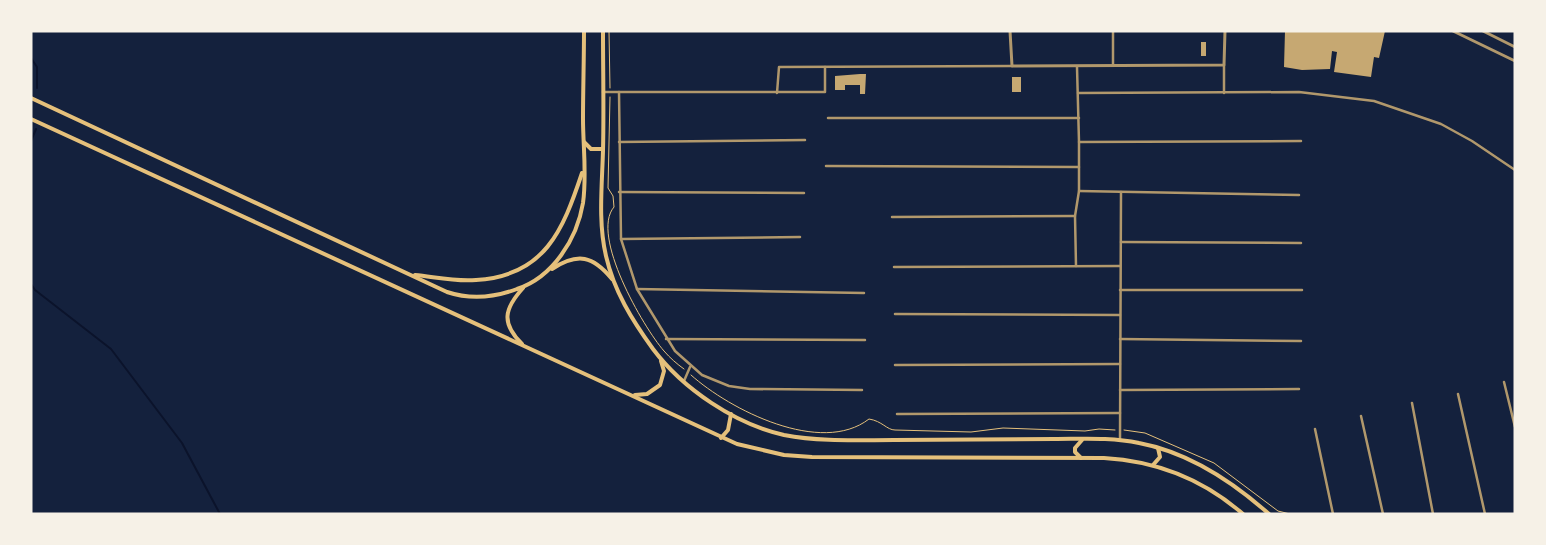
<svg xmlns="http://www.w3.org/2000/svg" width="1546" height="545" viewBox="0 0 1546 545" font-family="Commissioner,sans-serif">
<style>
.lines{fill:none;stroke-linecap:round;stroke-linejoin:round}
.stream{stroke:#0b132b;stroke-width:2}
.building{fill:#c6a872}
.path{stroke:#e5c07b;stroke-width:1}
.minor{stroke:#b1986c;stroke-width:2.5}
.tertiary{stroke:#b1986c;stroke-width:3}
.secondary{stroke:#e5c07b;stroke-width:4}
</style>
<rect width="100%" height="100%" fill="#14213d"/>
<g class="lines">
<!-- stream -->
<g class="stream">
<polyline points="31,58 37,67 37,88"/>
<polyline points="31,141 36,129"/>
<polyline points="31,284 35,290 111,349 182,443 220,514"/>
</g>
</g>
<!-- building -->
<g class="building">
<polygon points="1285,31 1385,31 1379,58 1374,57 1371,77 1334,72 1337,52 1332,51 1330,69 1302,70 1284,67"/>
<rect x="1201" y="42" width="5" height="14"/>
<polygon points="860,74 866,74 865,94 860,94 860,85 845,85 845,90 835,90 835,76"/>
<rect x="1012" y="77" width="9" height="15"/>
</g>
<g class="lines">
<!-- path -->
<g class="path">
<polyline points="609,31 610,88"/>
<path d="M610,97L608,188L613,196L614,207C590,235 643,327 664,351C670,358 677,364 684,369"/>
<path d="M691,375C730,410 821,456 869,419C882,421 887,430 895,430L971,432L1003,428L1085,431L1099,429L1115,430"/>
<polyline points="1124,430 1145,433 1214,463 1278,511 1290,514"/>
</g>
<!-- minor -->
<g class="minor">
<polyline points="1113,65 1113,31"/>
<polyline points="603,92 825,92 825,67"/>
<polyline points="619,92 621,239 637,289 675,351 702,375 729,386 750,389 862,390"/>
<polyline points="777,93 779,67 1012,66"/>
<polyline points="1078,93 1299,92 1374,101 1441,124 1472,141 1515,170"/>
<polyline points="1224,93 1224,65"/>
<polyline points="828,118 1079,118"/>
<polyline points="619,142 805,140"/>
<polyline points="1079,142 1301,141"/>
<polyline points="826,166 1079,167"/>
<polyline points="1079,191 1299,195"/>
<polyline points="619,192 804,193"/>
<polyline points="892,217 1075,216"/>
<polyline points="621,239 800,237"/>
<polyline points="1121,242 1301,243"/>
<polyline points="1076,266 1075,216 1079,191 1079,142 1077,67"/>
<polyline points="894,267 1120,266"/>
<polyline points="637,289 864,293"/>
<polyline points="1120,290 1302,290"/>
<polyline points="895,314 1120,315"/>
<polyline points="666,339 865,340"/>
<polyline points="1120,339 1301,341"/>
<polyline points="895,365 1120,364"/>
<polyline points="684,381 690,367"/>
<polyline points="1504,382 1515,427"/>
<polyline points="1120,390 1299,389"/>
<polyline points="1458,394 1485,514"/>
<polyline points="1412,403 1433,514"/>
<polyline points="897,414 1120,413"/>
<polyline points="1361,416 1383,514"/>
<polyline points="1315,429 1333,514"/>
<polyline points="1120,440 1121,192"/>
</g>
<!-- tertiary -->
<g class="tertiary">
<polyline points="1010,31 1012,66 1224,65 1225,31"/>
<polyline points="1453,31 1515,61"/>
<polyline points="1483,31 1515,47"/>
</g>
<!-- secondary -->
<g class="secondary">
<path d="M603,31C603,71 604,111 603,151C602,186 598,222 606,256C614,291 632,320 653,349C683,389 735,424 784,435C820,442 858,440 894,440C947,440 1001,439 1054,439C1082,439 1111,437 1139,443C1187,452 1233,482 1269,514"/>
<path d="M31,98L447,292C471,300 493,298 517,289C553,277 577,239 583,203C587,175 583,146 583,119C583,90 584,60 584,31"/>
<path d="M31,119L737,444L784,455L812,457L1104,458C1156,461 1204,480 1243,514"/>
<polyline points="584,142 591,149 603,149"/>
<path d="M552,269C578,252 593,256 612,279"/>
<path d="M415,275C435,277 456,282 476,280C545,276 563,230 582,173"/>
<path d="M522,344C501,323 504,309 523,288"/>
<polyline points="635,395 647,394 660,385 664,371 661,361"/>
<polyline points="721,438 728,430 731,414"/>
<polyline points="1081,458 1075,452 1075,448 1082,440"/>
<polyline points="1153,465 1160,457 1158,448"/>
</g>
</g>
<!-- border -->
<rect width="1546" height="545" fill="none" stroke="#f6f1e7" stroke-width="65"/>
</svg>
